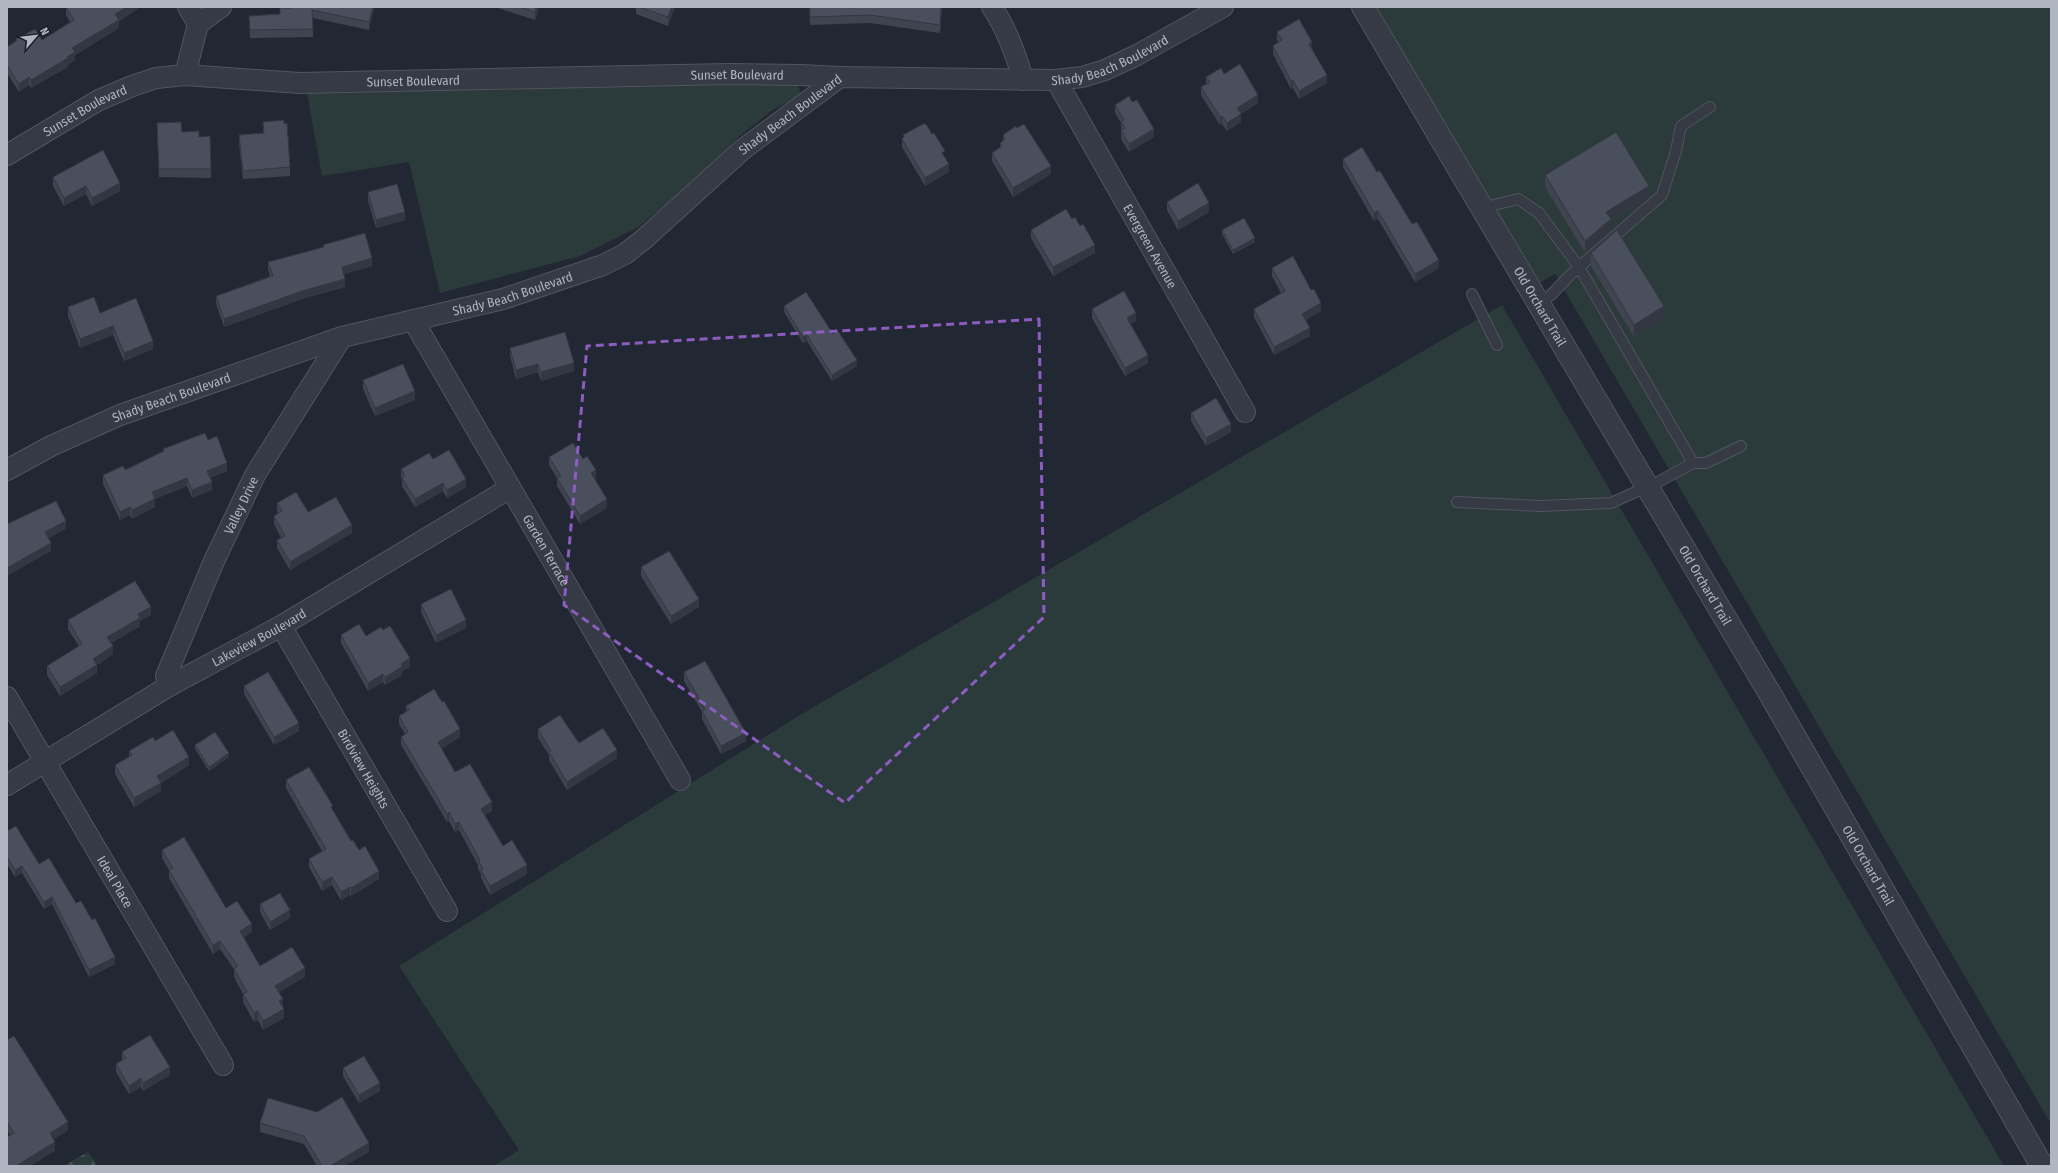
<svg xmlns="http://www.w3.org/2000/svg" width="2058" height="1173" viewBox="0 0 2058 1173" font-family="'Fira Sans Condensed',sans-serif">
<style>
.green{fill:#2b3a3b}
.forest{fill:url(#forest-firs)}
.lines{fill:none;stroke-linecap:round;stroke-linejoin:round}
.service-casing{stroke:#50555f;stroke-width:12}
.minor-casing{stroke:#50555f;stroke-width:22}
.tertiary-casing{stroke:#50555f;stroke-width:24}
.service{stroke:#353a44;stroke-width:10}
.minor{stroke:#353a44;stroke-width:20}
.tertiary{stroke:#353a44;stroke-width:22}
.wall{fill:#3f4450}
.shaded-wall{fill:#333741}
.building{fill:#494f5d;stroke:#333741}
.marked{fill:none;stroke:#8d5cc0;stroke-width:3;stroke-dasharray:8 5;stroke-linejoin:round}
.labels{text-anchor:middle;stroke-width:3.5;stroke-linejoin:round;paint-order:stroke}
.street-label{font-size:13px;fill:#afb5c1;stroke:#1b1f29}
</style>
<defs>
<pattern id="forest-firs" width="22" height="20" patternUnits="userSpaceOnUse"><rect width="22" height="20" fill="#2b3a3b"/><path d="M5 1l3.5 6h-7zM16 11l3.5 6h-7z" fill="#475456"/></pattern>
</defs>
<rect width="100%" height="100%" fill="#222833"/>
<!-- green -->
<g class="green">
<polygon points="1368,7 2051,7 2051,1124 1555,274 1529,289"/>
<polygon points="797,81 801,95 773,110 742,134 683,190 637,228 580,256 440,293 409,162 322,176 307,93 408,87"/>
<polygon points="1502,305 2004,1166 494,1166 519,1150 399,966 800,715"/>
</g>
<!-- forest -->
<polygon class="forest" points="88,1152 98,1166 63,1166"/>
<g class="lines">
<!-- service casing -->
<g class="service-casing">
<g id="service">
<polyline points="1482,208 1518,199 1539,213 1579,267 1693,463 1706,463 1741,446"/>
<polyline points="1472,294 1497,345"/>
<polyline points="1540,303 1551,295 1570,275 1662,195 1676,151 1681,126 1710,107"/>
<polyline points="1457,502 1541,506 1611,503 1658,482 1693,463"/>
</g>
</g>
<!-- minor casing -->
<g class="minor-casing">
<g id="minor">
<polyline points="188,7 198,24"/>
<path d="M992,7C1007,30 1016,54 1023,80"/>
<polyline points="185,75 198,24 221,7"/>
<path id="s1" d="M1056,80L1245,412"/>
<path id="s2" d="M7,155L99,100L132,86L156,78L185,75L300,83L728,74L801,75L840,77"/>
<path id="s3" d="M413,320L680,780"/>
<path id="s4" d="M7,470L51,446L120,415L342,337L503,299L603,265L625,254L644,239L742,150L840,77L1056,80L1082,77L1105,70L1137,55L1223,7"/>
<path id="s5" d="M281,626L447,911"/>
<path id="s6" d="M169,686L166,676L214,561L255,475L342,337"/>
<path id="s7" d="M7,697L223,1065"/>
<path id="s8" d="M7,785L169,686L281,626L510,488"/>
</g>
</g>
<!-- tertiary casing -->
<g class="tertiary-casing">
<g id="tertiary">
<path id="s9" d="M1363,7L1766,687L2042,1166"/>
</g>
</g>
<!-- service -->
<use href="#service" class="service"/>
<!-- minor -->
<use href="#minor" class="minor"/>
<!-- tertiary -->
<use href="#tertiary" class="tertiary"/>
</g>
<!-- wall -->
<g class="wall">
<polygon points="66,7 138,7 138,9 119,21 119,28 75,55 75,60 68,65 68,67 31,88 29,85 19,92 7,73 7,47 42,40 70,22 66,15"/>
<polygon points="290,7 374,7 369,30 313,18 313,37 250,38 249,16 280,14 290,8"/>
<polygon points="498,7 539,7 535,20 498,8"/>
<polygon points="636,7 675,7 668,26 636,14"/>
<polygon points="809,7 942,7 940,33 870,23 810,25"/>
<polygon points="1277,32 1312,49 1327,83 1299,99 1293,88 1291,89 1273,54 1273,46 1278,42 1277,40"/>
<polygon points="1224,74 1258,103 1241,114 1241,122 1227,131 1222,124 1220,125 1201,95 1201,87 1206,84 1206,77"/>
<polygon points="1115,105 1154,137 1129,152 1121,139 1121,123 1115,113"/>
<polygon points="263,122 290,167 290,176 243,179 239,144 239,135 263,133"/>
<polygon points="157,131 199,137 211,169 211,178 159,177"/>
<polygon points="903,135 945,157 949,172 925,186 902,147 902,139 903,138"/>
<polygon points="1003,135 1051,174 1013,197 992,161 992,153 1000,148 1000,143 1003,141"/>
<polygon points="1343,159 1412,224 1439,268 1415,282 1378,219 1374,221 1343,167"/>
<polygon points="1545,175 1649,198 1611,221 1611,231 1585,253 1545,187"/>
<polygon points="53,177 120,191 92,206 86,194 64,206 53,186"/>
<polygon points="368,192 405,220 376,228 368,201"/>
<polygon points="1167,202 1209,212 1178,230 1167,210"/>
<polygon points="1072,219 1095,253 1053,276 1031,238 1031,230"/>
<polygon points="1222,230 1255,242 1233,254 1222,234"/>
<polygon points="323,245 372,266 344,274 345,287 305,298 224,327 216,304 216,296 270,276 268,269 268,262 323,247"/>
<polygon points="1591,253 1664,319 1634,337 1591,266"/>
<polygon points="1272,268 1321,311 1306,320 1310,336 1274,355 1254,317 1254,309 1281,293 1272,276"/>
<polygon points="784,306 833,334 857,366 832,381 807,341 803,343 784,312"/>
<polygon points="68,307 100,313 153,349 124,361 113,335 80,348 68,316"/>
<polygon points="1092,309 1136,321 1130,324 1148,363 1125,376 1092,318"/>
<polygon points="510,348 574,371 541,381 538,372 516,379 510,356"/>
<polygon points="363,380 415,400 375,416 363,389"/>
<polygon points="1191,413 1231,432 1206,446 1191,421"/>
<polygon points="208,440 227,471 210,478 212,490 192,498 187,486 155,499 155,507 132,519 130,515 120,520 103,484 103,475 125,470 163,451 163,449"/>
<polygon points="549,457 596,479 595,479 607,508 580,524 557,486 557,478 549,465"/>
<polygon points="433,459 466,487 447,498 443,491 415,507 402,486 402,480 401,477 401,469"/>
<polygon points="277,503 308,512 352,533 290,570 277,548 277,540 281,538 274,524 274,516 278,513 277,511"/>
<polygon points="641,567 699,607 671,624 641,576"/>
<polygon points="421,604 466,628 436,643 421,612"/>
<polygon points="151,615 140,621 140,626 111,643 113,654 97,665 97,673 60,696 47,675 47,666 79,646 68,629 68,620"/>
<polygon points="341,635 366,636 410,667 402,671 402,675 385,685 383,682 368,691 341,643"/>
<polygon points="684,672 746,741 721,754 702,719 702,712 684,681"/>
<polygon points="244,686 299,731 274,745 244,694"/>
<polygon points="406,706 460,737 441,749 455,772 492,811 485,815 503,846 527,874 490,895 481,878 481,874 478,869 478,865 459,830 455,832 449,821 447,822 401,745 401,737 405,734 399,724 399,716 406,711"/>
<polygon points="538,729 579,743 617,758 567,790 549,760 549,755 538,738"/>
<polygon points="155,741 189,765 161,783 161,791 134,807 115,774 115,765 129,757 129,751"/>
<polygon points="195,745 229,757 209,771 195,749"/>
<polygon points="286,780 333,811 351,841 359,850 379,879 351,896 350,895 341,900 332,885 322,891 309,867 309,859 322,851 286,788"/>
<polygon points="7,831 76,903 115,964 89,977 52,904 44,909 22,873 15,877 7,864"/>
<polygon points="162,850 252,932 243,937 260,966 305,977 279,992 283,1007 284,1018 263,1030 258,1020 254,1022 243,1002 243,994 234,977 234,969 220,949 213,954 169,878 169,870 162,858"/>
<polygon points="260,904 290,918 270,930 260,912"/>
<polygon points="7,1040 68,1130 54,1139 55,1151 10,1135 7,1130"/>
<polygon points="122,1052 170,1075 143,1091 141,1087 129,1094 116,1072 116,1064 122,1060"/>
<polygon points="343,1068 380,1091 359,1103 343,1076"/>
<polygon points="317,1112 369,1152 344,1166 317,1166 304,1144 260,1132 260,1123"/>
</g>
<!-- shaded-wall -->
<g class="shaded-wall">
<polygon points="127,7 138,7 138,9 119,21 119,28 75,55 75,60 68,65 68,67 31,88 31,80 115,14"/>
<polygon points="373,7 374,7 369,30 369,22"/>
<polygon points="536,7 539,7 535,20 535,12"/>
<polygon points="672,7 675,7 668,26 668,17"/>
<polygon points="941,7 942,7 940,33 940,25"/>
<polygon points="1312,42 1312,50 1309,44"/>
<polygon points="1327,75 1327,83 1299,99 1299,91"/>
<polygon points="29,77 29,85 19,92 19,84"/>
<polygon points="1293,80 1293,88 1291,89 1291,81"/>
<polygon points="1258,95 1258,103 1237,116 1237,108"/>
<polygon points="1241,114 1241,122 1227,131 1227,123"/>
<polygon points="1222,116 1222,124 1220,125 1220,117"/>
<polygon points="1154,129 1154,137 1129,152 1129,144"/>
<polygon points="949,164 949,172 925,186 925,178"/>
<polygon points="1051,166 1051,174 1013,197 1013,188"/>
<polygon points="120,183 120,191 92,206 92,198"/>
<polygon points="86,186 86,194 64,206 64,198"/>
<polygon points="1649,186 1649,198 1611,221 1611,231 1585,253 1585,241 1606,212"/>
<polygon points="1209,203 1209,212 1178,230 1178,221"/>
<polygon points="1378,211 1378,219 1374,221 1374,213"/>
<polygon points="405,212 405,220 376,228 376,220"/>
<polygon points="1255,238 1255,242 1233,254 1233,250"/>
<polygon points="1095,245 1095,253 1053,276 1053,267"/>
<polygon points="372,258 372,266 342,274 342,267"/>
<polygon points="1439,260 1439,268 1415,282 1415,274"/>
<polygon points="345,279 345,287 305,298 224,327 224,319 305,290"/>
<polygon points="1321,303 1321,311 1302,322 1302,314"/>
<polygon points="1664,306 1664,319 1634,337 1634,325"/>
<polygon points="1136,313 1136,321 1127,326 1127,318"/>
<polygon points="113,326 113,335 80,348 80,339"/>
<polygon points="1310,328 1310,336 1274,355 1274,347"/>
<polygon points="807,335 807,341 803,343 803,337"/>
<polygon points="153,341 153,349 124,361 124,353"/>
<polygon points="1148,355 1148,363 1125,376 1125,368"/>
<polygon points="857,360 857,366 832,381 832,375"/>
<polygon points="574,363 574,371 541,381 541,372"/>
<polygon points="538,364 538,372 516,379 516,370"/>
<polygon points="415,391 415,400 375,416 375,408"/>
<polygon points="1231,424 1231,432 1206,446 1206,438"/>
<polygon points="227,463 227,471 207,479 207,471"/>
<polygon points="596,470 596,479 591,481 591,473"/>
<polygon points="187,478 187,486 152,500 152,492"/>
<polygon points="466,479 466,487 447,498 447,490"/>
<polygon points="212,482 212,490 192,498 192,490"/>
<polygon points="443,483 443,491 415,507 415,499"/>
<polygon points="155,499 155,507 132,519 132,510"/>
<polygon points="607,499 607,508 580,524 580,516"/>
<polygon points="130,507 130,515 120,520 120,512"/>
<polygon points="66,521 66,529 45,540 45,532"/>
<polygon points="352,525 352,533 290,570 290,562"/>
<polygon points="51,543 51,551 7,576 7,568"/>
<polygon points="699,599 699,607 671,624 671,616"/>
<polygon points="151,607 151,615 140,621 140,626 107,646 107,637 138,614"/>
<polygon points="466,620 466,628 436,643 436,635"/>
<polygon points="113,646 113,654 93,667 93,659"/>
<polygon points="410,658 410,667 402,671 402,675 385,685 385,677 401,664"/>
<polygon points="97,665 97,673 60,696 60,687"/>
<polygon points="383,674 383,682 368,691 368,683"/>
<polygon points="299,723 299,731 274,745 274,737"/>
<polygon points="460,729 460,737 438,751 438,742"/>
<polygon points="746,733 746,741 721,754 721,746"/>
<polygon points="617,750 617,758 567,790 567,782"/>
<polygon points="229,753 229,757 209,771 209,767"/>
<polygon points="189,757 189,765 157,785 157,776"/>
<polygon points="161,783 161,791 134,807 134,798"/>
<polygon points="492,802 492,811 481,817 481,809"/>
<polygon points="449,812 449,821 447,822 447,814"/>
<polygon points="459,822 459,830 455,832 455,824"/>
<polygon points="527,865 527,874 490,895 490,886"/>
<polygon points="22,866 22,873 15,877 15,870"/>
<polygon points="379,871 379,879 351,896 351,888"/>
<polygon points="332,877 332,885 322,891 322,882"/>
<polygon points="350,887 350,895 341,900 341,892"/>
<polygon points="52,897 52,904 44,909 44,902"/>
<polygon points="290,910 290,918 270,930 270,922"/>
<polygon points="252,924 252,932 240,940 240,931"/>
<polygon points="220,941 220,949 213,954 213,945"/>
<polygon points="115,957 115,964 89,977 89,970"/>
<polygon points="305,968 305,977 275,994 275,986"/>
<polygon points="283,999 283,1007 279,1001"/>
<polygon points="284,1009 284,1018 263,1030 263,1021"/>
<polygon points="258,1011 258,1020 254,1022 254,1013"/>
<polygon points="170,1067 170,1075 143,1091 143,1083"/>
<polygon points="141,1078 141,1087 129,1094 129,1086"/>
<polygon points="380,1083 380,1091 359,1103 359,1095"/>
<polygon points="68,1122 68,1130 50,1141 50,1133"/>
<polygon points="55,1142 55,1151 30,1166 16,1166"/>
<polygon points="369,1143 369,1152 344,1166 330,1166"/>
</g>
<!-- building -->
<g class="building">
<polygon points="66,7 127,7 115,14 119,20 72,48 75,52 67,57 68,58 31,80 29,77 19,84 7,65 7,47 16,41 16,39 35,29 42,40 74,20"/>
<polygon points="292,7 373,7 369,22 312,10 313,29 250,30 249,16 280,14 280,8 292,8"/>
<polygon points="520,7 536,7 535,12"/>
<polygon points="639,7 672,7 668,17"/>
<polygon points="810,7 941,7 940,25 870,15 810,17"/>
<polygon points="1299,19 1312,42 1309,44 1327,75 1299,91 1293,80 1291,81 1273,46 1282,40 1277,32"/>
<polygon points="1240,64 1258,95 1237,108 1241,114 1227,123 1222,116 1220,117 1201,87 1210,82 1206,77 1221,68 1224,74"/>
<polygon points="1129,96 1132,102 1137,100 1154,129 1129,144 1121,130 1125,128 1121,121 1124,120 1115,105"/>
<polygon points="284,120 284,124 287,123 290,167 243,171 239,135 264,133 263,122"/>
<polygon points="181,122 182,132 199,131 199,137 210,136 211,169 159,169 157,123"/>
<polygon points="923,124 926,124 932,134 934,133 945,151 942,153 949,164 925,178 902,139 904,137 903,135"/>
<polygon points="1024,124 1051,166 1013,188 992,153 1002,146 1000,143 1005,139 1003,135 1016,126 1017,128"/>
<polygon points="1616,132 1649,186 1606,212 1611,219 1585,241 1545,175"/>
<polygon points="1362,147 1377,172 1380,171 1412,224 1417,222 1439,260 1415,274 1378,211 1374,213 1343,159"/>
<polygon points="103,150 120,183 92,198 86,186 64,198 53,177"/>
<polygon points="1198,183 1209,203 1178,221 1167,202"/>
<polygon points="397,184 405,212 376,220 368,192"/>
<polygon points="1066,209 1072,219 1075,217 1080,226 1083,224 1095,245 1053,267 1031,230"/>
<polygon points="1244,218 1255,238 1233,250 1222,230"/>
<polygon points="1617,230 1664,306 1634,325 1591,253"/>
<polygon points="365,233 372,258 342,267 345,279 305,290 224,319 216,296 273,276 268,262 324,247 323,245"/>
<polygon points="1293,256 1311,290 1314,289 1321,303 1302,314 1310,328 1274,347 1254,309 1285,291 1272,268"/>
<polygon points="1124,291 1136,313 1127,318 1148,355 1125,368 1092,309"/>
<polygon points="806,292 833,334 838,331 857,360 832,375 807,335 803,337 784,306"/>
<polygon points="94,297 100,313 136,298 153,341 124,353 113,326 80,339 68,307"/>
<polygon points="565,332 574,363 541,372 538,364 516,370 510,348"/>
<polygon points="403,364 415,391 375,408 363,380"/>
<polygon points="1216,398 1231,424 1206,438 1191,413"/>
<polygon points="205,433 208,440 217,436 227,463 207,471 212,482 192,490 187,478 152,492 155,499 132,510 130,507 120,512 103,475 123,466 125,470 164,451 163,449"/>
<polygon points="573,443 583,459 587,456 596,470 591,473 607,499 580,516 557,478 561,476 549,457"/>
<polygon points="449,450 466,479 447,490 443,483 415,499 402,478 405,476 401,469 429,453 433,459"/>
<polygon points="296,492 308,512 336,497 352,525 290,562 277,540 285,536 274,516 282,511 277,503"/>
<polygon points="56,501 66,521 45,532 51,543 7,568 7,524"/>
<polygon points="669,551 699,599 671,616 641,567"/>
<polygon points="135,581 151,607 138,614 140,618 107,637 113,646 93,659 97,665 60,687 47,666 82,644 68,620"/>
<polygon points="451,589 466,620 436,635 421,604"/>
<polygon points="359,624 366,636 381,627 383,630 390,626 410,658 401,664 402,667 385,677 383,674 368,683 341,635"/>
<polygon points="705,661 746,733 721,746 702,711 705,709 684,672"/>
<polygon points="268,672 299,723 274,737 244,686"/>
<polygon points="434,689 442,702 444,701 460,729 438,742 455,772 470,764 492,802 481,809 503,846 512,840 527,865 490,886 481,870 483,869 478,860 480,860 459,822 455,824 449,812 447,814 401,737 408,732 399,716 409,710 406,706"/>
<polygon points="560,715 579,743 603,728 617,750 567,782 549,752 551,751 538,729"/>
<polygon points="173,730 189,757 157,776 161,783 134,798 115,765 132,755 129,751 153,737 155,741"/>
<polygon points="215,732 229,753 209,767 195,745"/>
<polygon points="309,767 333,806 331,807 351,841 353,840 359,850 365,846 379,871 351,888 350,887 341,892 332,877 322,882 309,859 326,849 286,780"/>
<polygon points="16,826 39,864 49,858 76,903 81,901 92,920 95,918 115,957 89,970 52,897 44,902 22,866 15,870 7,857 7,831"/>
<polygon points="184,837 226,908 237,901 252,924 240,931 260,966 292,947 305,968 275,986 283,999 279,1001 284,1009 263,1021 258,1011 254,1013 243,994 247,992 234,969 238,966 220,941 213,945 169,870 173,868 162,850"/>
<polygon points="280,893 290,910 270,922 260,904"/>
<polygon points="150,1035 170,1067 143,1083 141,1078 129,1086 116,1064 126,1058 122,1052"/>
<polygon points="14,1036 68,1122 50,1133 55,1142 16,1166 7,1166 7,1137 14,1133 7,1122 7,1040"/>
<polygon points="364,1056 380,1083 359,1095 343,1068"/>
<polygon points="342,1097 369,1143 330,1166 322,1166 304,1136 260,1123 268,1098 317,1112"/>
</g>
<!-- marked area -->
<path class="marked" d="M1039,319L1044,617L845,803L564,605L587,346Z"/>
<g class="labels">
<!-- street labels -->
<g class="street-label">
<text dy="5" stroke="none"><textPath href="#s4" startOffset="1209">Shady Beach Boulevard</textPath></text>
<text dy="5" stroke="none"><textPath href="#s2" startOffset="750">Sunset Boulevard</textPath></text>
<text dy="5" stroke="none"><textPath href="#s2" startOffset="426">Sunset Boulevard</textPath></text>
<text dy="5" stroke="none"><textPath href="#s2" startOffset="90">Sunset Boulevard</textPath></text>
<text dy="5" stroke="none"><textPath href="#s4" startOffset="873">Shady Beach Boulevard</textPath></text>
<text dy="5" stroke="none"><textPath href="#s1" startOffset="191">Evergreen Avenue</textPath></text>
<text dy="5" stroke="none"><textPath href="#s4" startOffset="537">Shady Beach Boulevard</textPath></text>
<text dy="5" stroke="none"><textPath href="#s9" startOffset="348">Old Orchard Trail</textPath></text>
<text dy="5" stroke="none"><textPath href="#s4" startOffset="180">Shady Beach Boulevard</textPath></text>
<text dy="5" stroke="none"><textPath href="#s6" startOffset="197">Valley Drive</textPath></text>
<text dy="5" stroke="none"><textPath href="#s3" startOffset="266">Garden Terrace</textPath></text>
<text dy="5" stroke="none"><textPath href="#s9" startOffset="672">Old Orchard Trail</textPath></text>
<text dy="5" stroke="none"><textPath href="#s8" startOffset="292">Lakeview Boulevard</textPath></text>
<text dy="5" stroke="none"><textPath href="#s5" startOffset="165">Birdview Heights</textPath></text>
<text dy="5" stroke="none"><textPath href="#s9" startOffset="996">Old Orchard Trail</textPath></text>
<text dy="5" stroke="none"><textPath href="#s7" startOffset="214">Ideal Place</textPath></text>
</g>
</g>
<!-- border -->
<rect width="2058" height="1173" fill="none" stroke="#afb5c1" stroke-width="16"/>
<!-- north arrow -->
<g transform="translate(36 36) rotate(62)" stroke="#1b1f29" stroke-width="3" paint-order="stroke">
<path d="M0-3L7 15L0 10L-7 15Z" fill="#afb5c1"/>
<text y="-6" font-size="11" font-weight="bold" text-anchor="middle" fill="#afb5c1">N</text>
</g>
</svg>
